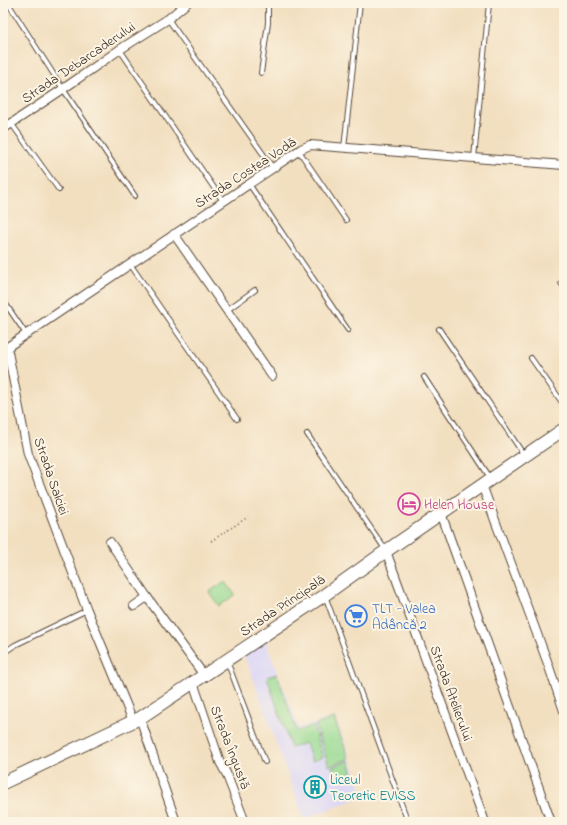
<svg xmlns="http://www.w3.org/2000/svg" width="567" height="825" viewBox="0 0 567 825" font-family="'Indie Flower',sans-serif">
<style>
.built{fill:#dad6f7}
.green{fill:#96d991;stroke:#688258}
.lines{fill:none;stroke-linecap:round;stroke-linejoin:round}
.lane-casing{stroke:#564536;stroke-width:6}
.street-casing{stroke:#564536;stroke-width:10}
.secondary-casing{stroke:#564536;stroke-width:14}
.path{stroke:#564536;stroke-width:1.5;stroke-dasharray:1 3;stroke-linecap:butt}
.lane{stroke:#fff;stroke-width:4}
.street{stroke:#fff;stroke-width:8}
.secondary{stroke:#fff;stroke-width:12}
.labels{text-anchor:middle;stroke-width:4;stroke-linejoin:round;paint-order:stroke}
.street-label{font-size:14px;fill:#3b2a1e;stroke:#fcf5e5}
.hotel-label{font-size:14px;fill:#b23c85;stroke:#fcf5e5;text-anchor:start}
.shop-label{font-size:14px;fill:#366cbe;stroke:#fcf5e5;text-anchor:start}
.culture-label{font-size:14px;fill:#0d838f;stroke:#fcf5e5;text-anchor:start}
</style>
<rect width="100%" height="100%" fill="#fcf5e5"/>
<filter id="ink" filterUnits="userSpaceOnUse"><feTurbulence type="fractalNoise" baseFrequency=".025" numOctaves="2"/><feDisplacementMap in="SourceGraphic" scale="8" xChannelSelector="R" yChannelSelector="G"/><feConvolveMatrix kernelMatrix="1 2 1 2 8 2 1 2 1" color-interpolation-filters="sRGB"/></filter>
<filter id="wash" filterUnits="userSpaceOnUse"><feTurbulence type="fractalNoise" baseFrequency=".012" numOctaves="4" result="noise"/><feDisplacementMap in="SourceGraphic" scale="16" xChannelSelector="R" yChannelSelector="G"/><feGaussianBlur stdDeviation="0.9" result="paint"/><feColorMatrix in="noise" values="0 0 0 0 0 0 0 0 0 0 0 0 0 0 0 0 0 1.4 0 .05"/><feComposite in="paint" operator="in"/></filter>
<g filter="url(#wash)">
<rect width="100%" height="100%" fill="#f2dfc0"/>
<!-- built -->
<polygon class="built" points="265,640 299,728 335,717 364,796 304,819 244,654"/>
<!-- green -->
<g class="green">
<polygon points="225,581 235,595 219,606 209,592"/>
<polygon points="277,674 297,731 313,726 323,757 312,761 306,743 291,748 267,677"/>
<polygon points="334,718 349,759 329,766 315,725"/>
<polygon points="349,761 353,774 336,780 332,767"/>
</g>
</g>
<g filter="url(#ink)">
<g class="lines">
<!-- lane casing -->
<g class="lane-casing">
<g id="lane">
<polyline points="8,3 63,89 135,196"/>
<polyline points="168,19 273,168"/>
<polyline points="120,50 223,201"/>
<polyline points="261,73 268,23 268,3"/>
<polyline points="11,123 59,190"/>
<polyline points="344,148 360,3"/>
<polyline points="299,151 346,220"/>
<polyline points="474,158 489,3"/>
<polyline points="249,184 348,330"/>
<polyline points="130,264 237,419"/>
<polyline points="561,283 564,287"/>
<polyline points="3,300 26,334"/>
<polyline points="227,310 255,290"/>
<polyline points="439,329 524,455"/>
<polyline points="531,358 564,405"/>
<polyline points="424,377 491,479"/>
<polyline points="307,434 385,549"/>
<polyline points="324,596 327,601 408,822"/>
<polyline points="3,653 15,645 87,610"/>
<polyline points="227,661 265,762"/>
<polyline points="348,820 349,822"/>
</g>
</g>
<!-- street casing -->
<g class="street-casing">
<g id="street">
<polyline points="3,129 63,89 119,50 168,19 187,3"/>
<polyline points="174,234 272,376"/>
<polyline points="7,347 28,454 87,610 133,721"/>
<polyline points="3,350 301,149 310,145 564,165"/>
<polyline points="482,485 547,661 564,711"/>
<polyline points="441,513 551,822"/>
<polyline points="110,542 147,597 203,674"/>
<polyline points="386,551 485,822"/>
<polyline points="134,606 147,597"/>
<polyline points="193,682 220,762 226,773 245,822"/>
<polyline points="140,718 176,822"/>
</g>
</g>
<!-- secondary casing -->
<g class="secondary-casing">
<polyline id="secondary" points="3,783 140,718 323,596 386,551 564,429"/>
</g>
<!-- path -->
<polyline class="path" points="211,541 248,517"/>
<!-- lane -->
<use href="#lane" class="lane"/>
<!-- street -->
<use href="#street" class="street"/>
<!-- secondary -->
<use href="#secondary" class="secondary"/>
</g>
</g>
<!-- icons -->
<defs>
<g id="hotel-ring" transform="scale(1.15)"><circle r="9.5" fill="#fcf5e5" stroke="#d1479c" stroke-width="1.5"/><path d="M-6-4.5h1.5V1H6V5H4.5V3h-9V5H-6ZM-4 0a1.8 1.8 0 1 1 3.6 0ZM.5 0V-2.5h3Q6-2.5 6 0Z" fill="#d1479c"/></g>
<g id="supermarket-ring" transform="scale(1.15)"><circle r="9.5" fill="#fcf5e5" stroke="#3f7fe0" stroke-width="1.5"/><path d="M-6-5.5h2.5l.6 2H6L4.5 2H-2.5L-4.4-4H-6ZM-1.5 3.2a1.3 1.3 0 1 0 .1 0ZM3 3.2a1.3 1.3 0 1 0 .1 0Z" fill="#3f7fe0"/></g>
<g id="building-ring" transform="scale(1.15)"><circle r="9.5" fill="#fcf5e5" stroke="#0f9aa8" stroke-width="1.5"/><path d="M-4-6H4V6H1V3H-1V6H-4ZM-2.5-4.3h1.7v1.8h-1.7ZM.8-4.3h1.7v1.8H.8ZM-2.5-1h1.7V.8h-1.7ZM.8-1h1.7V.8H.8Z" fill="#0f9aa8"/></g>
</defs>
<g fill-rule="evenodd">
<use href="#hotel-ring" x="409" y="504"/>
<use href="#supermarket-ring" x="356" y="616"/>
<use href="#building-ring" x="315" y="787"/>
</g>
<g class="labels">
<!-- street labels -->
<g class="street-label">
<text transform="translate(78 62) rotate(-34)" y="5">Strada Debarcaderului</text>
<text transform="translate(245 172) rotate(-33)" y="5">Strada Costea Vodă</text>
<text transform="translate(52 476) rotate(71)" y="5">Strada Salciei</text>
<text transform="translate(282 605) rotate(-34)" y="5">Strada Principală</text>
<text transform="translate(452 693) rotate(70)" y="5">Strada Atelierului</text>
<text transform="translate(231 747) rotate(69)" y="5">Strada Îngustă</text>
</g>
<!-- hotel labels -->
<g class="hotel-label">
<text x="424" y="509">Helen House</text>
</g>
<!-- shop labels -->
<g class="shop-label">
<text x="372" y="613">TLT - Valea<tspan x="372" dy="16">Adâncă 2</tspan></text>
</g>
<!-- culture labels -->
<g class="culture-label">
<text x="330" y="784">Liceul<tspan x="330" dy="16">Teoretic EVISS</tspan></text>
</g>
</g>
<!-- margin -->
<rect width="567" height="825" fill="none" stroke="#fcf5e5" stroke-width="16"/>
</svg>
